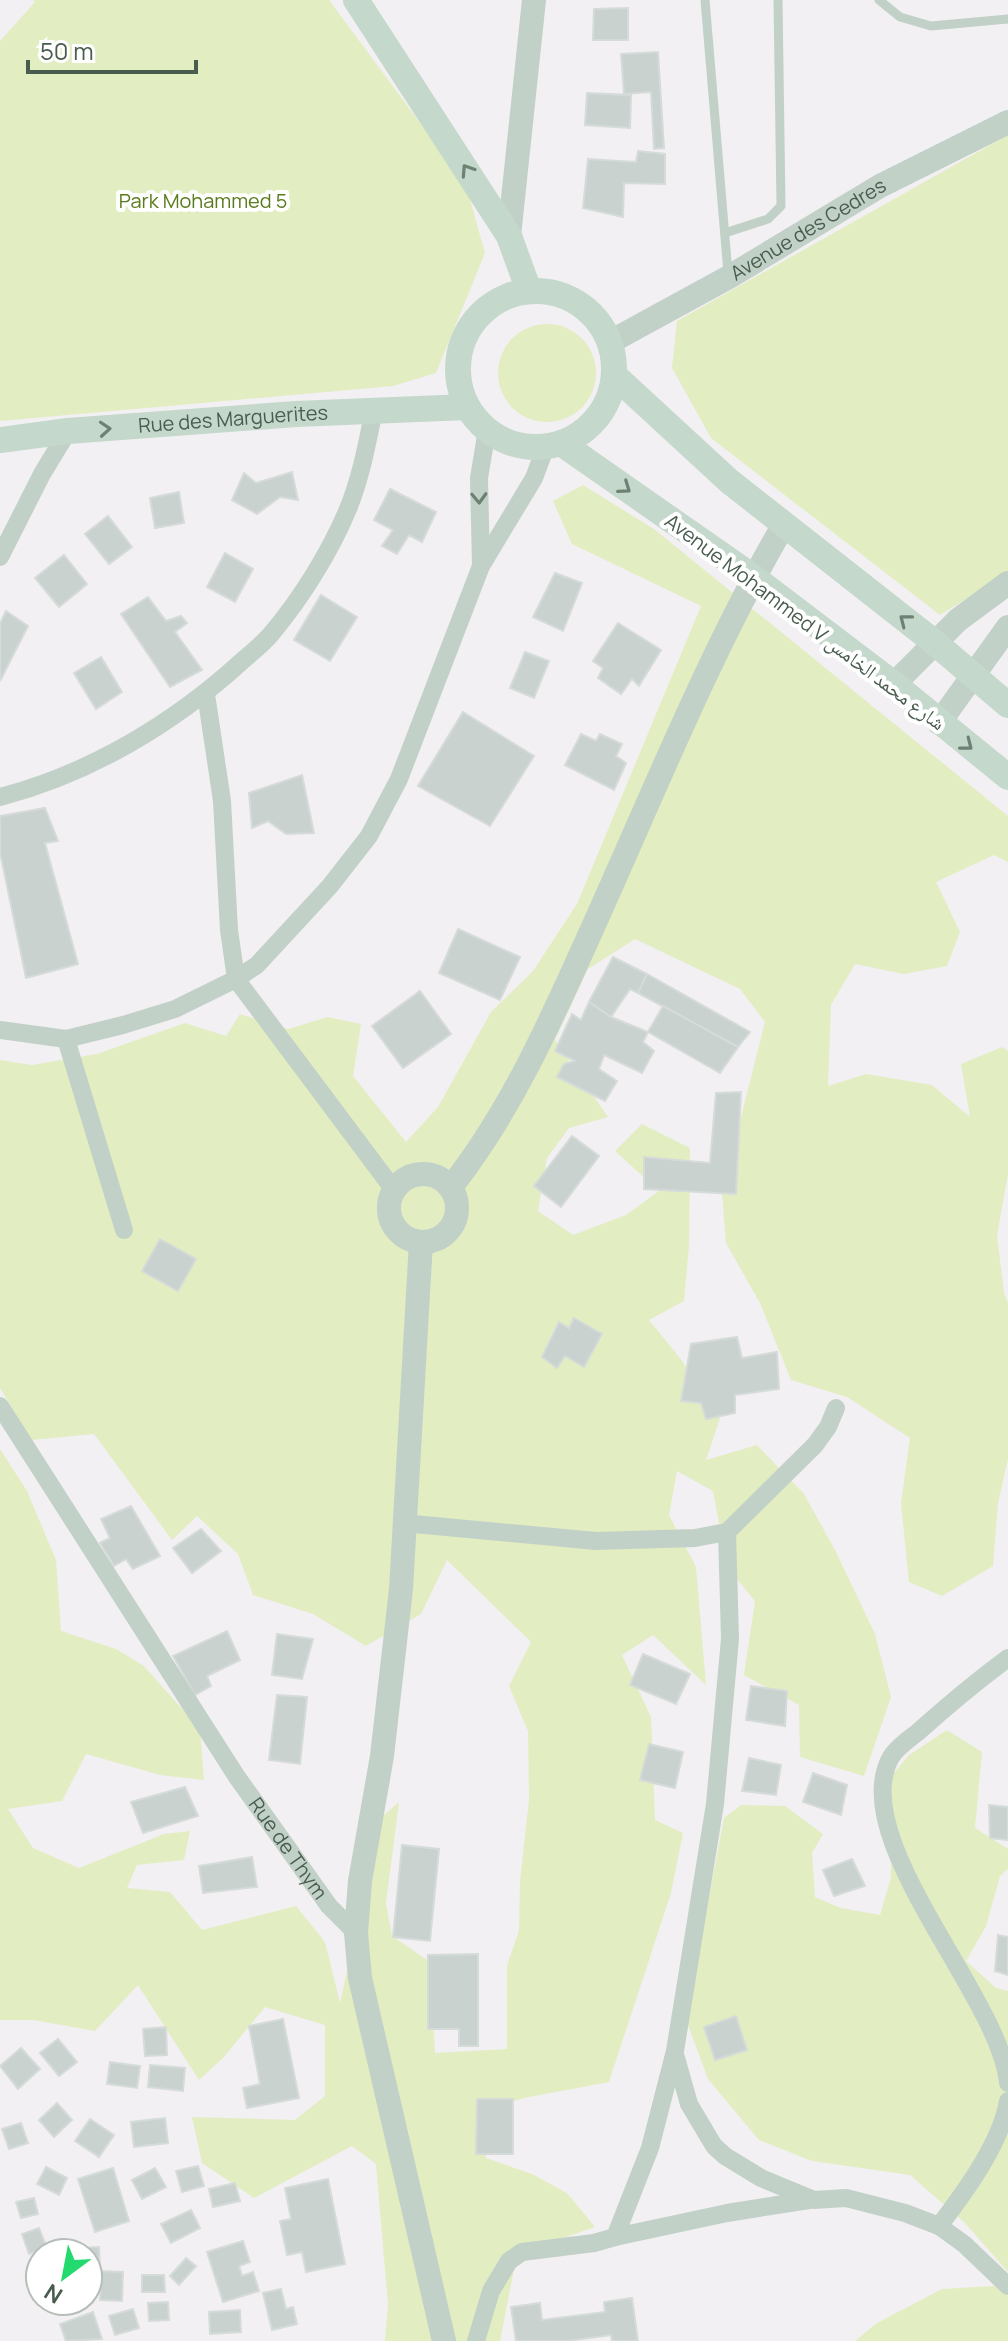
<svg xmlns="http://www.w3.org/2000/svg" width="1008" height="2341" viewBox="0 0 1008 2341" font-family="Manrope,'Noto Naskh Arabic',sans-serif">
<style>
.green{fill:#e3edc2}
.building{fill:#cad2cf;stroke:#d5dbd8;stroke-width:2}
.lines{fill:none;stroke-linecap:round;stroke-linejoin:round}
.service{stroke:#c2d1c7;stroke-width:9}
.minor{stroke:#c2d1c7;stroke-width:18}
.tertiary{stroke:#c2d1c7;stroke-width:24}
.secondary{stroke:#c4d8cb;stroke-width:26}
.oneway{stroke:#6e8274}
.oneway2{stroke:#6d8073}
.labels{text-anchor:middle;stroke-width:8;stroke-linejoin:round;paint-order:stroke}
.park-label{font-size:20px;fill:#5a7b1c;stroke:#fff}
.street-label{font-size:20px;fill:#495d4f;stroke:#fff}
</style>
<rect width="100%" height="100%" fill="#f2f0f3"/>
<!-- green -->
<g class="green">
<polygon points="33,0 329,0 466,185 485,253 436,373 393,386 0,421 0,41 35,2"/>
<polygon points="1008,135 1008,573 940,615 711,438 672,368 677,321"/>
<circle cx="547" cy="373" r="49"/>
<polygon points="583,485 654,529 1008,816 1008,862 994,855 936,882 960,932 947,966 904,974 855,964 831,1005 828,1086 866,1074 932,1085 970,1117 961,1064 1002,1047 1008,1051 1008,1174 997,1235 1004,1293 1008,1303 1008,1459 998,1503 993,1566 942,1596 909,1582 901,1503 910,1438 847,1397 791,1380 760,1303 726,1243 722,1193 765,1022 740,989 635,939 588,969 555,1040 608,1117 569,1128 547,1158 538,1211 573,1235 626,1215 659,1191 615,1151 642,1124 690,1148 689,1246 684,1301 649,1320 680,1358 720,1418 706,1460 757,1445 804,1494 835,1550 875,1634 891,1697 864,1776 800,1757 799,1705 744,1675 755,1601 727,1567 713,1491 677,1471 669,1515 696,1567 706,1685 653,1635 622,1655 651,1717 655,1820 683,1833 671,1893 609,2082 524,2098 484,2111 486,2158 532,2174 567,2193 595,2227 517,2254 500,2341 385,2341 388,2305 376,2164 352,2146 254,2198 202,2163 192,2117 295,2120 325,2096 325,2025 265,2007 223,2058 199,2080 138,1985 95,2031 33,2020 0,2020 0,1449 27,1491 56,1560 61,1631 116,1649 144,1666 200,1729 204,1780 160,1775 86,1754 62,1801 8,1809 33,1848 79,1868 164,1834 190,1831 184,1860 137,1865 127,1888 170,1892 202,1930 296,1906 325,1942 340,2003 361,1908 376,1822 399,1802 386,1903 392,1936 430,1962 435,2053 507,2049 507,1965 519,1931 520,1882 529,1799 528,1731 509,1686 531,1642 447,1560 421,1614 366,1646 313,1614 253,1595 238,1554 197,1516 172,1540 94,1434 31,1440 0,1388 0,1060 32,1065 97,1054 185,1023 226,1036 240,1014 288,1029 328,1017 361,1024 353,1076 406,1142 438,1107 491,1012 533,971 577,904 701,606 572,544 553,501"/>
<polygon points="947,1730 982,1752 975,1828 1008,1849 1008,1869 1000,1876 986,1926 966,1961 996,1988 1008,1991 1008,2272 965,2223 910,2175 812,2161 759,2140 708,2079 688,2025 699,1950 724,1818 741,1805 785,1806 823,1834 812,1853 815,1897 841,1908 880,1915 891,1878 891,1837 887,1781 909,1755"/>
<polygon points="1008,2285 1008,2341 855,2341 877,2323 942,2289"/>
</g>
<!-- building -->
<g class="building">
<polygon points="628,8 628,40 593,40 594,9"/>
<polygon points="658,52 664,148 654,149 651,92 624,94 621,54"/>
<polygon points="587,93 631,95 630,128 585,125"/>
<polygon points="638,151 665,154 665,184 624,183 623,217 583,208 588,159 636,162"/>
<polygon points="292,472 298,500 280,497 257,514 232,500 244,473 256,483"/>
<polygon points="390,489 436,512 422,542 409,535 397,554 382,546 393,530 374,520"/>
<polygon points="179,492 184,523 155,528 150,498"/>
<polygon points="108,516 132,547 109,564 85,534"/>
<polygon points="225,553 253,569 235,602 207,587"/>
<polygon points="64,555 87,584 59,607 35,578"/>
<polygon points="555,573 582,583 563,631 533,617"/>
<polygon points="321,595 357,617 330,661 294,640"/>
<polygon points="148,597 166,621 181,616 187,623 175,632 202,670 170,687 121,614"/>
<polygon points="6,611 28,626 0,681 0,624"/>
<polygon points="618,623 661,650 639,686 632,679 621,694 598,678 603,668 593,661"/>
<polygon points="525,652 549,661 534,698 510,688"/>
<polygon points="101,657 122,692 96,709 74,673"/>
<polygon points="463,712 534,756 490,826 418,786"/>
<polygon points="581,734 596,741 600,734 622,744 616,756 626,763 614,790 565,765"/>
<polygon points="302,775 314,833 286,834 268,821 252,828 249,793"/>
<polygon points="45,808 58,841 45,843 78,964 26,978 0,852 0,816"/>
<polygon points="458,929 520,957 500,1000 439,973"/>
<polygon points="613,957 647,974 638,993 630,989 611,1017 589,1002"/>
<polygon points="647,974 750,1032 738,1047 638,993"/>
<polygon points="420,991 451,1034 403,1068 372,1026"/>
<polygon points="589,1002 611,1017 648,1032 643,1042 654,1051 642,1073 604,1055 599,1069 617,1081 605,1101 557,1077 564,1064 575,1061 555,1051 572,1014 581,1020"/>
<polygon points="663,1006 738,1047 720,1073 648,1032"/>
<polygon points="741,1092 736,1194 644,1189 644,1157 710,1163 716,1093"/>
<polygon points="572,1136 599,1156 561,1207 534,1186"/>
<polygon points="160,1239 196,1259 178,1291 142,1271"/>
<polygon points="574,1318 602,1334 584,1367 565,1356 557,1368 542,1357 559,1322 569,1328"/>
<polygon points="737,1337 742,1358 777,1352 779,1389 735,1395 735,1413 706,1419 701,1403 681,1401 691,1344"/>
<polygon points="131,1506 160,1556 133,1569 126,1559 114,1566 100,1543 110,1538 101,1519"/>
<polygon points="201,1529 221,1551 192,1573 173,1548"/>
<polygon points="227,1631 240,1660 207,1676 211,1686 195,1695 173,1656"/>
<polygon points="277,1634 313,1639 302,1679 272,1675"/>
<polygon points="643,1654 690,1674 676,1704 630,1685"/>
<polygon points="751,1686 787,1691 785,1726 746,1720"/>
<polygon points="277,1695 307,1697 300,1764 269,1760"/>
<polygon points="649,1744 683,1752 675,1788 640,1780"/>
<polygon points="749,1758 781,1765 776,1795 742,1791"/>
<polygon points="813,1773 847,1785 841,1815 803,1802"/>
<polygon points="185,1787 198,1816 143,1833 131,1802"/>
<polygon points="989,1805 1008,1807 1008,1840 990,1838"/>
<polygon points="402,1845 439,1849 430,1941 393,1937"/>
<polygon points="252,1857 257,1887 203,1893 199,1866"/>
<polygon points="852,1859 865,1886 834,1896 823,1870"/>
<polygon points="998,1935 1008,1937 1008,1975 995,1971"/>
<polygon points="478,1954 478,2046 459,2046 459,2029 428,2029 428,1955"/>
<polygon points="736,2016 747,2050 715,2060 704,2027"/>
<polygon points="283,2019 299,2098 247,2108 243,2088 260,2084 249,2026"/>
<polygon points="166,2027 167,2055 145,2056 143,2029"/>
<polygon points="58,2039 77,2062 59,2076 40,2053"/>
<polygon points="21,2048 40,2069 18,2089 0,2066"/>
<polygon points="110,2062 140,2066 137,2088 107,2084"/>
<polygon points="150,2065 185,2068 183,2091 148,2087"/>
<polygon points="477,2099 513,2099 513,2154 476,2154"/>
<polygon points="57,2103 72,2120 54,2137 39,2120"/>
<polygon points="165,2118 168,2143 134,2147 131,2122"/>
<polygon points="90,2119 114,2135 99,2157 75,2141"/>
<polygon points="21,2123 28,2143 9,2149 2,2129"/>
<polygon points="198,2166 204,2186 182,2192 176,2171"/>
<polygon points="46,2167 67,2178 59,2195 37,2184"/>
<polygon points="113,2168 129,2221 95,2232 78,2179"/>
<polygon points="155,2168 166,2187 142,2199 132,2180"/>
<polygon points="328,2179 345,2264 306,2272 302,2252 287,2255 280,2221 291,2219 285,2188"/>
<polygon points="235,2183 240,2201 213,2207 209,2189"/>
<polygon points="34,2198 38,2214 21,2218 16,2202"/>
<polygon points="191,2210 200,2228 171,2243 161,2224"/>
<polygon points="39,2228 47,2248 29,2254 22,2234"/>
<polygon points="243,2241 250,2262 239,2266 242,2276 253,2272 259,2291 223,2302 207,2252"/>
<polygon points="99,2247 100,2268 88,2268 88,2253 78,2253 78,2248"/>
<polygon points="186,2258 196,2266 179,2285 170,2276"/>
<polygon points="101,2271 123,2272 122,2301 100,2300"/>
<polygon points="142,2275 164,2275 165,2292 142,2292"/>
<polygon points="88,2288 93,2302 59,2315 54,2301 88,2301"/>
<polygon points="281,2289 286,2309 293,2307 297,2324 272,2330 263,2293"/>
<polygon points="632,2298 638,2341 612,2341 611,2335 567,2341 516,2341 511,2307 540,2303 542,2320 605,2312 604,2302"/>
<polygon points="168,2302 169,2320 149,2321 148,2303"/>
<polygon points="133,2309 139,2328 115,2335 109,2316"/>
<polygon points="240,2310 241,2332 210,2334 209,2312"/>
<polygon points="93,2312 102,2339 66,2341 60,2324"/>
</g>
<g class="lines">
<!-- service -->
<g class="service">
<polyline points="705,0 728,273"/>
<polyline points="879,0 900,17 931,26 1008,19"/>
<polyline points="725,233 768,219 781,206 778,0"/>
</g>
<!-- minor -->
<g class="minor">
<polyline points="0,557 42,474 68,431"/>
<polyline points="481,566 479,478 487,430"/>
<polyline points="206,694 222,801 229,930 236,979 394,1190"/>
<path d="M0,797C89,774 173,724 241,662C251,653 263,644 272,633C302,597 330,552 348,509C361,477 367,444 374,410"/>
<polyline points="0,1030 66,1039 123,1025 175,1009 236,979 257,965 330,886 369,836 399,779 481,566 534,478 546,446"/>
<polyline points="66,1039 124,1230"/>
<path id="s1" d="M0,1406L237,1777L329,1906L356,1933"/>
<polyline points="403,1523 596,1541 695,1538 727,1532 815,1445 828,1427 836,1408"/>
<path d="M1008,1658C977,1681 947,1706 918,1732C909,1739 897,1747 891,1757C845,1838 1000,1996 1008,2083"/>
<polyline points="676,2058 689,2104 714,2146 725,2156 761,2178 814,2200 846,2198 905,2213 939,2226 964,2244 1008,2286"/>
<path d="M939,2226C965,2192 1001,2143 1008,2101"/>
<polyline points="615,2237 727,2213 809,2200"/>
<polyline points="476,2341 491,2291 509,2261 522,2252 594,2243 615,2237 650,2148 675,2051 715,1804 730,1639 727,1532"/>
</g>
<!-- tertiary -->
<g class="tertiary">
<polyline points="509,236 534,0"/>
<path id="s2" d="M610,342L729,277L880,186L1008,122"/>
<polyline points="894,684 958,620 1008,583"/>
<polyline points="939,723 1008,627"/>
<circle cx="423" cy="1208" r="34"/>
<path d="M451,1187C512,1110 553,1016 593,927C654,792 709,654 783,526"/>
<polyline points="421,1242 401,1589 382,1756 360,1881 356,1933 360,1978 444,2341"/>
</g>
<!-- secondary -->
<g class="secondary">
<polyline points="356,0 509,236 529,291"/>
<circle cx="536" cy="369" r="78"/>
<polyline points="614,375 729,481 934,642 1008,705"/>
<path id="s3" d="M0,440L68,431L296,414L467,407"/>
<polyline points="561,443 753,577 894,684 1008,777"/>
</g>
</g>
<!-- one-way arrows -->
<defs><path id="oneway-chevron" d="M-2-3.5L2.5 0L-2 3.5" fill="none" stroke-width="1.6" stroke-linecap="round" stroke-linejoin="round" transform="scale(2)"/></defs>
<g class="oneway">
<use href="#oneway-chevron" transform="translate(467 170) rotate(-123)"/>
<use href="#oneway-chevron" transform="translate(105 429) rotate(-4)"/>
<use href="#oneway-chevron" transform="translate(625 488) rotate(35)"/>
<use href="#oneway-chevron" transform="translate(905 620) rotate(-142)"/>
<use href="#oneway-chevron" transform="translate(967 745) rotate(38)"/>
</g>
<use class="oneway2" href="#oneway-chevron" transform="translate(479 498) rotate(88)"/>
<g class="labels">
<!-- park labels -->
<g class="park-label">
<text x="203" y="208">Park Mohammed 5</text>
</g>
<!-- street labels -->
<g class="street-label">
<text dy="7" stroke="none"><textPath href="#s2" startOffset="228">Avenue des Cedres</textPath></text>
<text dy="7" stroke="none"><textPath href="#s3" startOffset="234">Rue des Marguerites</textPath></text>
<text transform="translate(805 622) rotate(37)" y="7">Avenue Mohammed V شارع محمد الخامس</text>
<text dy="7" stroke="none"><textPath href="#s1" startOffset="528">Rue de Thym</textPath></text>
</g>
</g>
<!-- north arrow -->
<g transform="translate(64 2277) rotate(212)"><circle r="38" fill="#ffffff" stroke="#b6beb9" stroke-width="2"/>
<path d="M0-6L14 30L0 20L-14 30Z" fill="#23da6f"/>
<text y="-12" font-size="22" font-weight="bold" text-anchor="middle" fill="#495d4f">N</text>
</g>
<!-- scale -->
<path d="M28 60v12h168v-12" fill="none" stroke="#495d4f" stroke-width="4"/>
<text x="40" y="60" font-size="24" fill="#495d4f" stroke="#ffffff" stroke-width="6" paint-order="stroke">50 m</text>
</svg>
